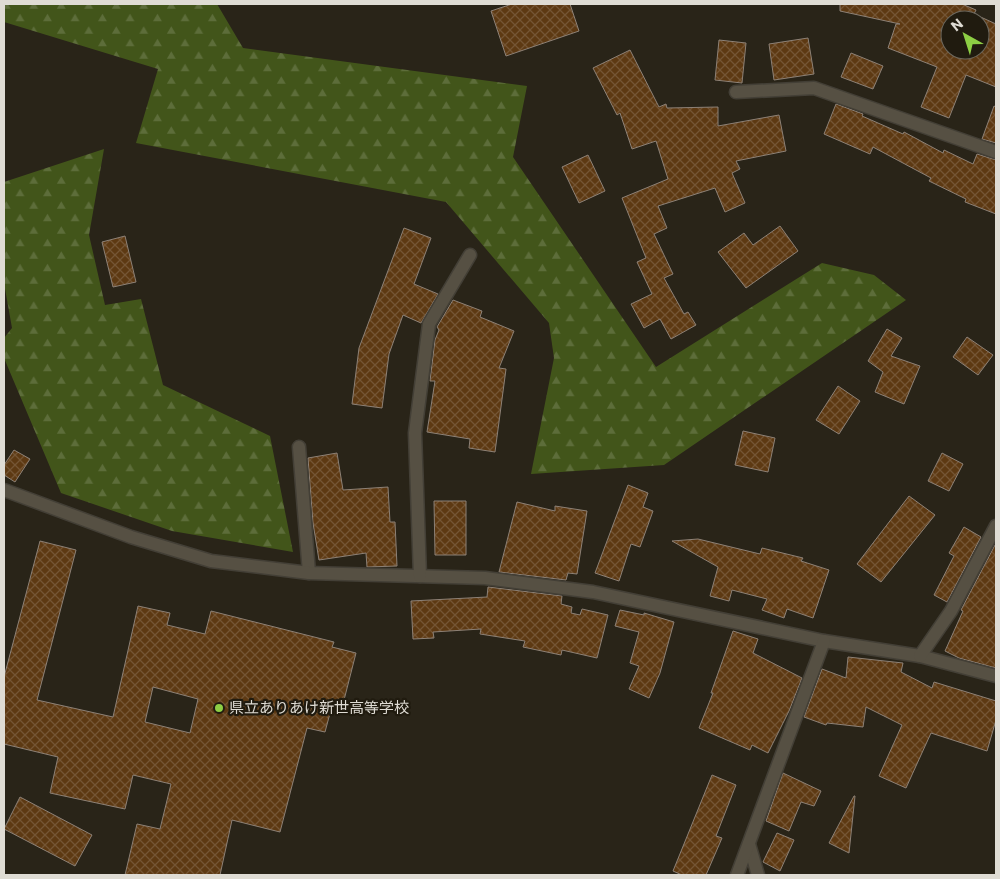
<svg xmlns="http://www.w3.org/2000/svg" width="1000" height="879" viewBox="0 0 1000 879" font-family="Commissioner,'Noto Sans JP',sans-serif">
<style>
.forest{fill:url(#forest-firs)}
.building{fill:url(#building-cross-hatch);stroke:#8d8176;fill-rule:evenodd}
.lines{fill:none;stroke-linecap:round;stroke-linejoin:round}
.street-casing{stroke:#433f36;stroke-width:15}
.street{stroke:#565043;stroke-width:12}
.poi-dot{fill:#8dce44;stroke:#201b0f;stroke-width:2}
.labels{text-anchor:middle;stroke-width:4.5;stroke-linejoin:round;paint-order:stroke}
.poi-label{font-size:15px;fill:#dfdcd4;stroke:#201b0f;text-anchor:start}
</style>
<defs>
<pattern id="forest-firs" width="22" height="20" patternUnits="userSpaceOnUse" patternTransform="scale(1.25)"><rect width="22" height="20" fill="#42551a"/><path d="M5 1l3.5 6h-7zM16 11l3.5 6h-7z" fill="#5d6d3a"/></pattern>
<pattern id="building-cross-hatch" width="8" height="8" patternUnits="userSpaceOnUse" patternTransform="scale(1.25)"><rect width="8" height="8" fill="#5d3912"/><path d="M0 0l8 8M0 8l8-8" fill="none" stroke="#745534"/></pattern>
</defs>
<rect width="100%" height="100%" fill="#292418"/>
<!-- forest -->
<g class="forest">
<polygon points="4,4 217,4 243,48 527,86 513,157 656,367 822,263 874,275 906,300 664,465 531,474 554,358 549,323 446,202 136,143 158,69 4,22"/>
<polygon points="104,149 89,235 105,305 141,299 163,385 270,436 293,552 172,531 61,493 4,358 4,338 12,328 4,283 4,182"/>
</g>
<!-- building -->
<g class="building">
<polygon points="512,4 570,4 579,31 506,56 491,11"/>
<path d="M840,4H962L976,10L974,14L996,24V87L966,75L949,118L921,107L937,67L888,48L896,24H900L840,11ZM950,20H980V50H950Z"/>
<polygon points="808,38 814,74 774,80 769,44"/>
<polygon points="719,40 746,43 742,83 715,80"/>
<polygon points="630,50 659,107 666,104 667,108 718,107 718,126 779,115 786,151 736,161 740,169 732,173 745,203 725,212 715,188 658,206 667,228 654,234 673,274 664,278 684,314 688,312 696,325 671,339 660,319 644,328 631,304 652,294 637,262 646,258 622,198 668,179 656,141 632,149 620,113 617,115 593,68"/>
<polygon points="851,53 883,66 873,89 841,77"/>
<polygon points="836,104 863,114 862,116 903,134 904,132 943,153 944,150 973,164 977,154 996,160 996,214 965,202 966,199 929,181 931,178 873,147 870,154 824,134"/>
<polygon points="994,106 996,107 996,143 982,139"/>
<polygon points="588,155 605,191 579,203 562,167"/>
<polygon points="780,226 798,251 746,288 718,252 744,233 753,245"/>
<polygon points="404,228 431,238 414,284 438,294 421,323 403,315 389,354 382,408 352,404 359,348"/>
<polygon points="125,236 136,282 113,287 102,242"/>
<polygon points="453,300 482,311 480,317 514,331 499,368 506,369 495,452 469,448 470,439 427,432 435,381 430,381 435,340 439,330 437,327"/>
<polygon points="887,329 902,338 891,356 920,366 904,404 875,392 883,372 868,361"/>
<polygon points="967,337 993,355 978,375 953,357"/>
<polygon points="838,386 860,401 839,434 816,420"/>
<polygon points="743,431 775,438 768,472 735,465"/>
<polygon points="14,450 30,459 15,482 4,475 4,465"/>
<polygon points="337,453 343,490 388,487 390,522 395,522 397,566 367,567 366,553 319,560 313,523 308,458"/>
<polygon points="942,453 963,464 949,491 928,481"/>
<polygon points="628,485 648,493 643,507 653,511 640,547 631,544 619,581 595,573"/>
<polygon points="909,496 935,515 881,582 857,564"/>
<polygon points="434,501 466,501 466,555 435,555"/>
<polygon points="517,502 555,511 555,506 587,511 577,574 568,573 566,580 499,572"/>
<polygon points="964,527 981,537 947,602 934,595 954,556 949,553"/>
<polygon points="698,539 760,554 762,548 803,558 801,561 829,570 813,618 787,609 784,618 762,610 767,599 732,590 729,601 710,596 718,567 672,541"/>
<path d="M40,541L76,550L37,700L113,717L138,606L170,613L167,625L205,634L211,611L334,642L332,647L356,653L343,704L333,702L325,732L307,728L280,832L232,820L220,875H125L137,824L160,829L171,784L133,775L125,809L50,793L58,757L4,744V677ZM153,687L198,699L190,733L145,722Z"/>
<polygon points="995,545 996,545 996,668 959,658 945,651 963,611 961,610"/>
<polygon points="488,587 562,596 561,604 572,607 571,613 580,615 582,609 608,615 597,658 562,650 561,655 523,647 525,641 480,634 481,629 433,632 434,638 413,639 411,601 487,597"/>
<polygon points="620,610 644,615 644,613 674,622 660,673 649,698 629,689 639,666 630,663 639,632 615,626"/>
<polygon points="733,631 758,639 753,653 802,678 789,711 768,753 752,745 750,750 699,728 713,693 711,693"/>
<polygon points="848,657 903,663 901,672 932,688 934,682 996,701 996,720 987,751 931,733 906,788 879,776 902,725 866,707 863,727 827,723 826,725 804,717 822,669 846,678"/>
<polygon points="783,773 821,791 814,806 801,802 789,831 766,821"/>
<polygon points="712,775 736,785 716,836 722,838 706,875 682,875 673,871"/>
<polygon points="854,796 855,796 849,853 829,843"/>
<polygon points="20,797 92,835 75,866 4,829"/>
<polygon points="777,833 794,840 780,871 763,862"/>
</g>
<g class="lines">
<!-- street casing -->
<g class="street-casing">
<g id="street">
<polyline points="736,92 814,88 996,152"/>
<polyline points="299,447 309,573"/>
<polyline points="4,490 131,537 211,561 309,573 485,578 593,592 824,641 920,656 996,676"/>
<polyline points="420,576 415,433 429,324 470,255"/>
<polyline points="920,656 951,611 996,526"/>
<polyline points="749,844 758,875"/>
<polyline points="737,875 824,641"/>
</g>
</g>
<!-- street -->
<use href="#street" class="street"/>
</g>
<!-- markers -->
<circle class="poi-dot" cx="219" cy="708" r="5"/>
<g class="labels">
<!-- poi labels -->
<g class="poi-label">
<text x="229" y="713">県立ありあけ新世高等学校</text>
</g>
</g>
<!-- border -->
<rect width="1000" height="879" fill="none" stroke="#dfdcd4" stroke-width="10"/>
<!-- north arrow -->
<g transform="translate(965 35) rotate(321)"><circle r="24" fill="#201b0f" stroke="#6c685e"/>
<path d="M0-4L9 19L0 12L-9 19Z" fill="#8dce44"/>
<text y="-8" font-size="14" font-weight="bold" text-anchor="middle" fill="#dfdcd4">N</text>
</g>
</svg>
